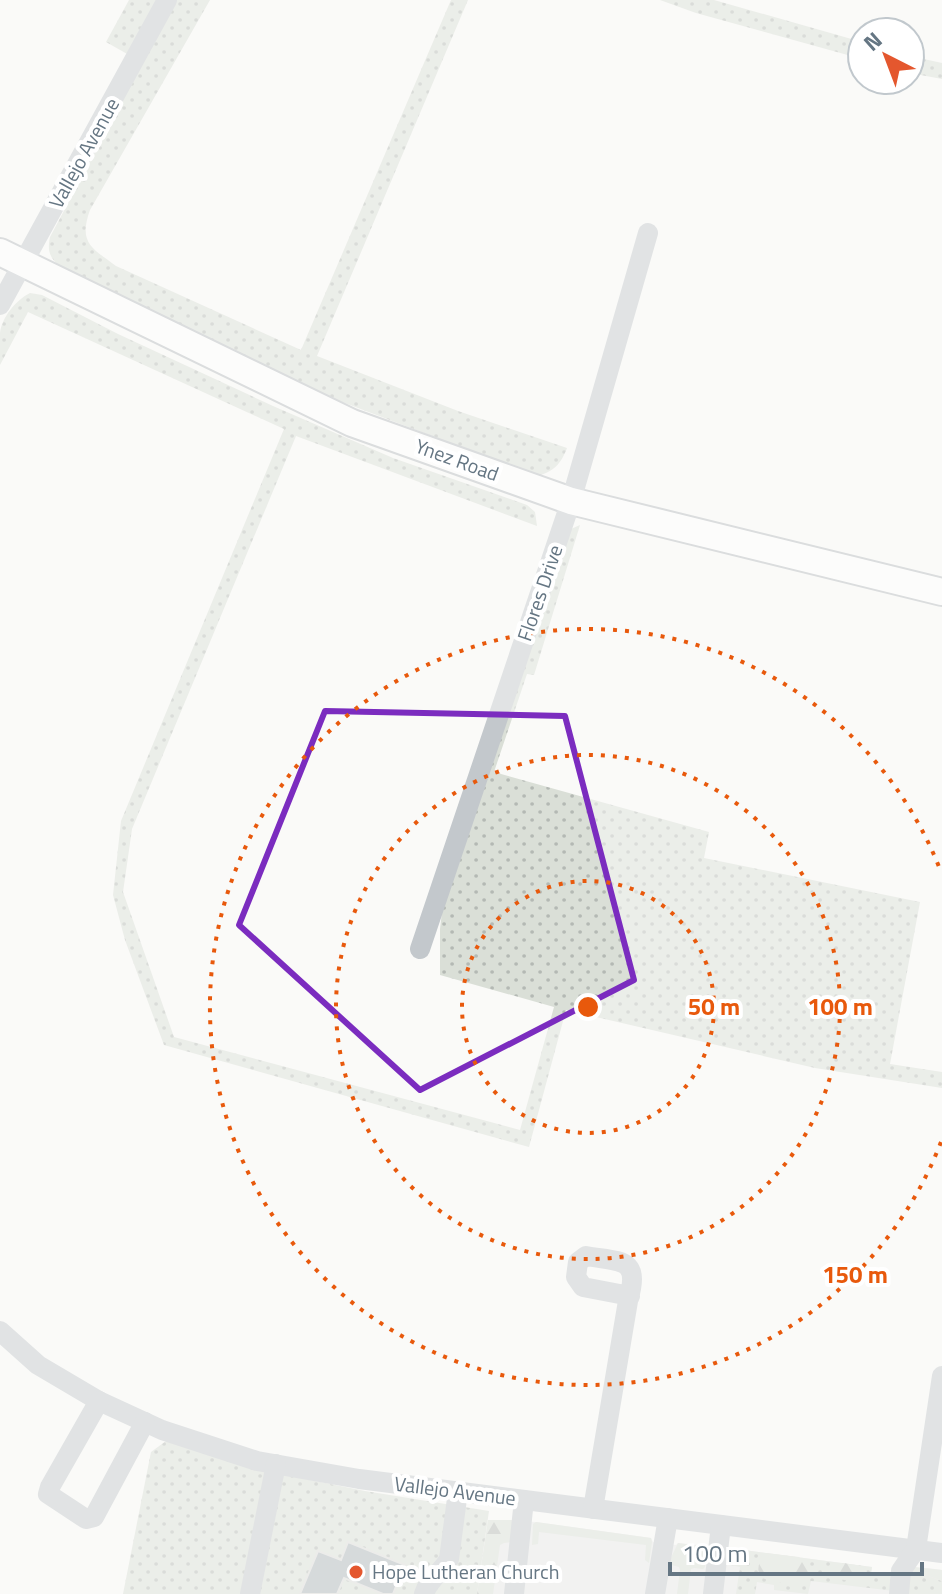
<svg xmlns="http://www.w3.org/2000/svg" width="942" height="1594" viewBox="0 0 942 1594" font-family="'Titillium Web',sans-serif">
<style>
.built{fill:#e8e9e9}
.grass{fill:url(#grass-dots)}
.forest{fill:url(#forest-firs)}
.garden{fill:#dadfd7}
.building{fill:#aab3b9;stroke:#dcdcda;stroke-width:2}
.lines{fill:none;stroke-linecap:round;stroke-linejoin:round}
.major-casing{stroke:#b5babe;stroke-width:30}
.minor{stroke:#c3c8cc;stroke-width:20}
.major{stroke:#fff;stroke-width:26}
.marked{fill:none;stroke:#7b2cbf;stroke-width:6;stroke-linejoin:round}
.ring{fill:none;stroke:#e8590c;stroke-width:4;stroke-dasharray:4 8}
.poi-dot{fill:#e4572e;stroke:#fff;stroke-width:3}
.labels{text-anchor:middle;stroke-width:8;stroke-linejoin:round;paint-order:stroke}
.street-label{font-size:20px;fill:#657683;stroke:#fff}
.poi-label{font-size:20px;fill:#657683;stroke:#fff;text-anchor:start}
.centre{fill:#e8590c;stroke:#fff;stroke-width:4}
.ring-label{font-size:24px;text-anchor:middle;font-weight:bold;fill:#e8590c;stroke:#fff;stroke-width:8;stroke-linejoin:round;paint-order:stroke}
</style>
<defs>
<pattern id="grass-dots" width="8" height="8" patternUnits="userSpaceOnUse" patternTransform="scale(2)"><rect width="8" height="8" fill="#dadfd7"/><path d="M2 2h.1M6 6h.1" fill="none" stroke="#b4b9b4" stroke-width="1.8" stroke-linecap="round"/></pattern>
<pattern id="forest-firs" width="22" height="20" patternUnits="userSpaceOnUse" patternTransform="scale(2)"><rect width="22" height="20" fill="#dadfd7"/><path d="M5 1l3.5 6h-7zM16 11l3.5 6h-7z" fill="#b4b9b4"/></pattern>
</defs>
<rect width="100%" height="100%" fill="#fafaf8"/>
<!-- built -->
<polygon class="built" points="488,1520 536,1522 651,1538 653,1542 676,1545 678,1543 729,1548 872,1567 871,1573 905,1579 927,1568 942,1570 942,1594 477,1594"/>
<!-- grass -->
<g class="grass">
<polygon points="129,0 158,0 129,55 106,42"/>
<path d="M176,0H210L90,210C78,243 92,248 116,266L301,350L451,0H468L317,356L458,411L567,448C561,464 554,471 538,476L329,397L61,268C50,258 47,252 50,237Z"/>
<polygon points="660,0 714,0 862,42 862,59 696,13"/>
<polygon points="910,56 942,63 942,79 910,73"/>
<path d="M30,293L42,295L118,334L273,406L393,458L527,505L535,512L537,526L296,436L132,829L123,892L174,1037L520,1130L554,1007L440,975V929L443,903L571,529L580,525L534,675L527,674L494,772L709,832L704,858L920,902L890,1064L942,1072V1088L815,1068L566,1010L529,1147L164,1045L125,940L113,895L121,821L284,429L28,312L0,365C0,355 0,343 0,333C2,317 16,300 30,293Z"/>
<polygon points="166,1441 247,1467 365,1491 489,1511 477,1594 123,1594 151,1452"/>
<polygon points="729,1548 872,1567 871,1573 895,1577 894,1591 811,1581 808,1594 774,1590 774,1585 757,1582 755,1594 736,1594 740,1567 726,1564"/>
<polygon points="907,1574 928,1576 942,1581 942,1594 905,1594"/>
</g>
<!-- forest -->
<g class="forest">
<polygon points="488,1520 512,1520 516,1524 512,1542 504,1543 500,1545 493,1594 477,1594"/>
<path d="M766,1553L799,1557L808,1566V1574L795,1587C783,1586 794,1587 782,1583C778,1581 773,1582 768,1580C753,1576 758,1561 766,1553Z"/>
<path d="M843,1563C855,1565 868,1565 870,1580L866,1583L837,1579L832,1570L836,1565Z"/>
</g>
<!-- garden -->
<g class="garden">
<polygon points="536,1522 651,1538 652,1542 649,1563 645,1560 646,1545 539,1532 538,1544 532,1545 533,1524"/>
<polygon points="678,1543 707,1547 705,1567 703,1569 694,1568 691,1569 688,1594 677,1594 680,1570 679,1567 668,1564"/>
<polygon points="915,1567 942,1570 942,1581 928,1576 907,1574"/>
</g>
<!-- building -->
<polygon class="building" points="348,1542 405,1565 393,1594 383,1594 344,1578 337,1594 300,1594 318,1551 341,1560"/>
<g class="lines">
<!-- major casing -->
<g class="major-casing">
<polyline id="major" points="0,252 352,423 571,501 942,592"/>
</g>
<!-- minor -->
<g class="minor">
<polyline points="0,305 167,0"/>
<polyline points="420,949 571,501 648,233"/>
<polyline points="0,1331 38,1365 99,1401 162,1430 257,1461 359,1479 942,1553"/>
<polyline points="99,1401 50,1487 48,1494 86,1519 94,1517 145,1422"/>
<path d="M593,1509L628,1301C641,1257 621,1262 586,1256L578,1262L576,1277L583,1287L630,1296"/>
<polyline points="250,1594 276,1464"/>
<path d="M424,1594C428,1580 442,1572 449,1559L458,1491"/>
<polyline points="514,1594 524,1500"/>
<polyline points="655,1594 668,1518"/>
<polyline points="713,1594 721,1525"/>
<polyline points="899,1594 901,1571 916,1549 942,1376"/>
</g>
<!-- major -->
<use href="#major" class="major"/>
</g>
<!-- marked area -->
<path d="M0 0H942V1594H0ZM325,711L565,716L634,980L420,1090L239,925Z" fill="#fafaf8" fill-opacity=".55" fill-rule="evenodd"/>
<path class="marked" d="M325,711L565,716L634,980L420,1090L239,925Z"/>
<!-- distance rings -->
<g class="ring">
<circle cx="588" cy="1007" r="126"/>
<circle cx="588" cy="1007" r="252"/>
<path d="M941 1142A378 378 0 1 1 941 872"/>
</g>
<!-- markers -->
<circle class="poi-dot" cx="356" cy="1572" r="8"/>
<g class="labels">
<!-- street labels -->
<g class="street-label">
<text transform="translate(84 153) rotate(-61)" y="7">Vallejo Avenue</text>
<text transform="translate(457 460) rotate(20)" y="7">Ynez Road</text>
<text transform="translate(540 593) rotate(-71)" y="7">Flores Drive</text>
<text transform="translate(455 1491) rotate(7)" y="7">Vallejo Avenue</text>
</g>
<!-- poi labels -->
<g class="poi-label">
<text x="372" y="1579">Hope Lutheran Church</text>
</g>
</g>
<circle cx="588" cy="1007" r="12" class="centre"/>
<g class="ring-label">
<text x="714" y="1015">50 m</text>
<text x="840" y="1015">100 m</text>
<text x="855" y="1283">150 m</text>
</g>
<!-- north arrow -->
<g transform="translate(886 56) rotate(318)"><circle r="38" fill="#ffffff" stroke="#c1c8cd" stroke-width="2"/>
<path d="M0-6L14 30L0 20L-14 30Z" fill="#e4572e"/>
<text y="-12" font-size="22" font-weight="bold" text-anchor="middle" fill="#657683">N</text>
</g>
<!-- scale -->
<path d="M670 1562v12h252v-12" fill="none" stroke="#657683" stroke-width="4"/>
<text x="682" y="1562" font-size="24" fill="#657683" stroke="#ffffff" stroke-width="6" paint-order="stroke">100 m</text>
</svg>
